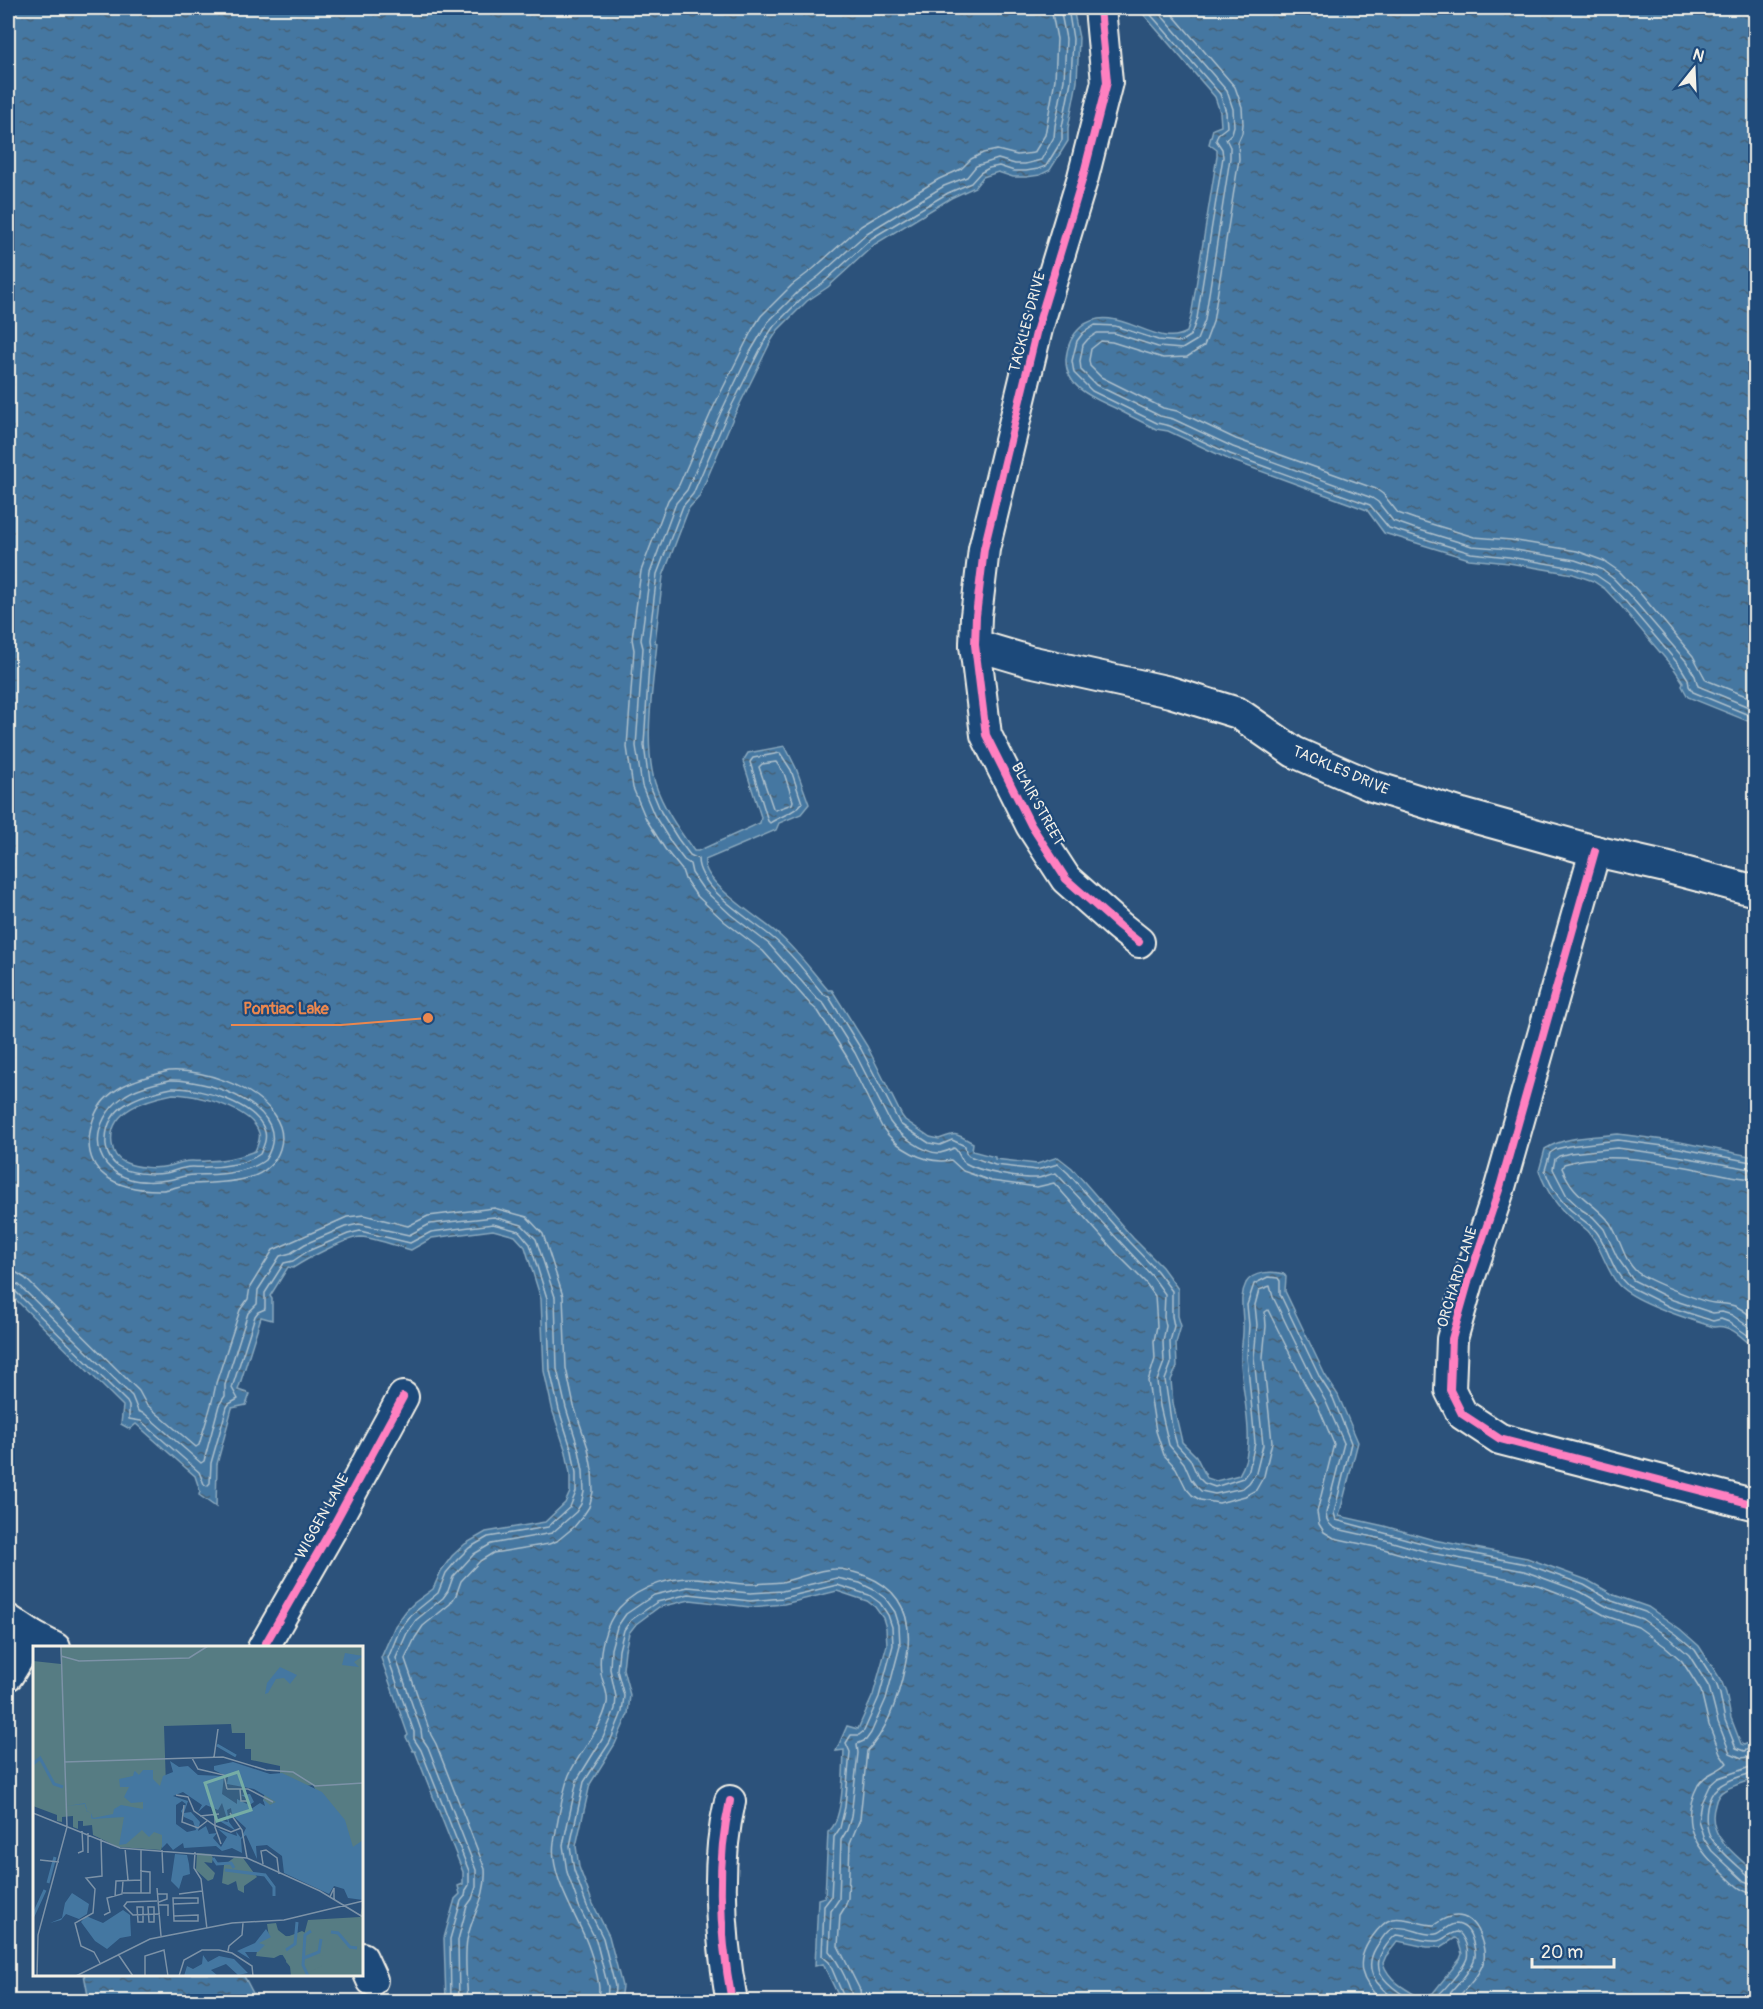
<svg xmlns="http://www.w3.org/2000/svg" width="1763" height="2009" viewBox="0 0 1763 2009" font-family="Pangolin,sans-serif">
<style>
.water{fill:url(#water-ripples);stroke:#8aa8bd;stroke-width:1.5;fill-rule:evenodd}
.lines{fill:none;stroke-linecap:round;stroke-linejoin:round}
.shore{stroke:#aec0cc;stroke-width:1.5}
.street-casing{stroke:#f4f1e8;stroke-width:34}
.street{stroke:#1f4a7a;stroke-width:30}
.cycleway-casing{stroke:#1f4a7a;stroke-width:11}
.cycleway{stroke:#ff80c0;stroke-width:8}
.labels{text-anchor:middle;stroke-width:4.5;stroke-linejoin:round;paint-order:stroke}
.street-label{font-size:15px;fill:#f4f1e8;stroke:#1f4a7a}
.inset-river{fill:none;stroke:#4477a1;stroke-width:3}
.inset-road{fill:none;stroke:#7c92a7;stroke-width:1.5}
.view{fill:#76ada5;fill-opacity:0.15;stroke:#76ada5;stroke-width:3}
.inset-edge{fill:none;stroke:#f4f1e8;stroke-width:3}
.leader{fill:none;stroke:#ec874e;stroke-width:2}
.callout-dot{fill:#ec874e;stroke:#1f4a7a;stroke-width:2}
.callout-label{font-size:16px;text-anchor:middle;font-weight:bold;fill:#ec874e;stroke:#1f4a7a;stroke-width:4.5;stroke-linejoin:round;paint-order:stroke}
</style>
<defs>
<pattern id="water-ripples" width="26" height="14" patternUnits="userSpaceOnUse" patternTransform="scale(1.5)"><rect width="26" height="14" fill="#4477a1"/><path d="M2 4q2-2 4 0t4 0M15 11q2-2 4 0t4 0" fill="none" stroke="#466074"/></pattern>
</defs>
<rect width="100%" height="100%" fill="#2c527b"/>
<filter id="ink" filterUnits="userSpaceOnUse"><feTurbulence type="fractalNoise" baseFrequency=".0167" numOctaves="2"/><feDisplacementMap in="SourceGraphic" scale="12" xChannelSelector="R" yChannelSelector="G"/><feConvolveMatrix kernelMatrix="1 2 1 2 8 2 1 2 1" color-interpolation-filters="sRGB"/></filter>
<g filter="url(#ink)">
<!-- water -->
<g class="water">
<path d="M8,8H1073L1079,38L1077,82L1068,128V141L1050,170L1040,175L1026,177H1013L998,172L983,177L975,187L951,198L875,244L828,287L807,301L778,330L771,341L733,418L699,497L689,508L663,576L655,642L657,643C653,684 643,744 655,783C663,808 679,830 694,851H698L760,823L761,817L743,761L748,753L785,746L796,768L809,804L801,814L779,823L776,830L705,860C701,883 763,920 778,934C797,950 812,972 828,990H832L867,1046L902,1116L905,1120L930,1137L939,1139C958,1132 954,1133 973,1143L972,1151L995,1157V1159L1037,1164L1058,1157L1072,1168L1133,1238L1162,1267L1178,1289V1316L1181,1326L1176,1343L1177,1367L1171,1380L1173,1403L1182,1442L1196,1456L1207,1478L1216,1481L1239,1475C1259,1444 1240,1392 1241,1357C1241,1346 1244,1335 1243,1324C1243,1310 1239,1297 1246,1283C1253,1271 1273,1271 1284,1274L1286,1277L1285,1291L1325,1375L1338,1395L1358,1442L1339,1516L1384,1526L1434,1540L1527,1558L1587,1580L1614,1595L1648,1607L1680,1629L1699,1646L1721,1680L1726,1693L1731,1718L1741,1744L1744,1745L1755,1740V1778C1746,1782 1734,1785 1725,1790C1719,1793 1716,1799 1715,1805C1705,1836 1736,1854 1755,1873V2001H841L823,1964L815,1966L818,1899L825,1897L828,1832C844,1821 843,1770 844,1750L836,1751L847,1726L858,1729L873,1695L887,1645L886,1628L883,1618L875,1607L867,1601L837,1591L784,1604L750,1607L690,1600L659,1607L636,1624L629,1633L625,1650L623,1669L630,1695L628,1714L615,1744L590,1784L576,1846L579,1867L593,1904L609,1936L622,1986L620,2001H446L444,1938L455,1899L460,1894L458,1886L463,1884V1872L415,1751H413L406,1737L408,1735L381,1658L395,1626L406,1611L414,1603L433,1589L441,1571L452,1556L465,1544L486,1532L545,1522L565,1503L570,1492V1473L566,1452L553,1412L544,1371L541,1299L525,1247L515,1236L493,1230L432,1238L411,1250C396,1246 375,1238 361,1237C347,1237 305,1260 293,1268L288,1267L270,1296L272,1299V1320L261,1317L238,1390L250,1394L246,1405L232,1408L217,1464L216,1507L199,1495L200,1491L195,1476L136,1424L130,1429L121,1424L123,1406L8,1292ZM173,1094C195,1094 252,1108 259,1133C261,1139 257,1146 255,1151C240,1157 222,1161 206,1161C198,1162 190,1160 183,1162C178,1163 174,1165 169,1166C156,1169 137,1168 124,1162C117,1159 113,1152 112,1144C107,1110 148,1099 173,1094ZM1455,1938L1458,1940L1462,1954L1460,1959L1433,1993L1421,1998C1405,1989 1389,1981 1383,1963L1386,1956L1398,1941L1426,1947H1441Z"/>
<path d="M1138,8H1755V724L1688,697L1682,686L1683,682L1675,670L1621,606L1605,589L1593,581L1573,574L1509,563L1469,559L1384,533L1367,510L1228,459L1168,431L1156,429C1142,422 1128,415 1115,408C1094,398 1065,388 1066,359C1067,347 1072,335 1081,327C1115,299 1156,351 1187,332L1191,317L1217,156V150L1209,144L1213,129L1221,126L1220,112L1215,97Z"/>
<path d="M1618,1134L1680,1142L1755,1157V1349C1744,1339 1730,1323 1714,1327C1691,1320 1631,1301 1617,1283C1605,1267 1601,1246 1588,1231C1583,1226 1578,1224 1573,1220C1557,1207 1546,1190 1539,1171L1545,1149C1565,1136 1594,1137 1618,1134Z"/>
<polygon points="243,1974 257,2001 89,2001 84,1974"/>
</g>
<g class="lines">
<!-- shore -->
<g class="shore">
<path d="M1051,8L1057,39L1055,79L1045,135L1034,153L1017,155L997,150L983,153L971,159L961,169L939,179L861,226L813,269L792,285L761,316L752,330L713,408L679,485L668,500L641,571L632,639L634,650L627,747L633,788L646,819L665,849L682,870L685,879L696,895L725,922L763,951L811,1005L818,1011L847,1057L882,1127C896,1148 925,1165 951,1160L963,1171L991,1181L1037,1187L1054,1183L1117,1254L1145,1282L1155,1296L1157,1326L1154,1341L1155,1359L1148,1381L1156,1431L1164,1455L1176,1468L1186,1488L1192,1495L1200,1500L1219,1503L1245,1496L1256,1490L1264,1476L1272,1442L1263,1357L1266,1326L1265,1312L1268,1310L1306,1386L1318,1406L1334,1444L1317,1512L1319,1524L1324,1532L1334,1538L1380,1548L1429,1562L1538,1585L1577,1600L1606,1616L1638,1627L1666,1647L1682,1661L1701,1691L1709,1725L1720,1753L1727,1763C1719,1772 1705,1773 1698,1785C1677,1825 1697,1848 1725,1875C1734,1884 1742,1893 1756,1894"/>
<path d="M1060,8L1066,39L1064,80L1055,126L1054,137L1041,160L1025,164H1015L998,159L976,166L967,177L944,186L867,233L819,276L798,292L768,322L749,354L721,412L687,490L676,503L650,573L641,640L643,648L636,746L642,786L654,815L672,844L684,860L690,864L692,873L703,889L731,915L769,944L817,999L824,1004L855,1053L890,1122C898,1134 925,1154 940,1153C945,1152 950,1150 954,1148C960,1152 959,1159 965,1163C980,1172 1021,1179 1038,1178C1044,1177 1050,1174 1056,1173L1152,1276L1165,1294L1164,1317L1166,1326L1163,1342L1164,1362L1157,1381L1160,1406L1169,1445L1184,1463L1191,1479L1197,1487L1201,1491L1215,1494L1243,1488L1249,1483L1256,1473L1263,1445L1254,1357L1257,1325L1255,1305L1259,1290L1270,1286L1273,1297L1314,1381L1326,1402L1344,1443L1326,1513C1326,1521 1329,1526 1337,1529L1382,1539L1431,1553L1524,1571L1581,1592L1609,1608L1642,1619L1672,1640L1689,1655L1709,1687L1718,1722L1730,1753L1742,1758L1756,1755"/>
<path d="M1068,8L1073,39L1071,81L1062,127V140L1046,166L1038,169L1026,171H1014L999,166L989,168L980,173L971,183L948,193L872,238L824,282L803,297L774,326L766,338L727,415L693,494L683,506L657,574L649,640L650,647L644,745L649,783L661,812L678,839L690,855L698,859C698,889 752,920 773,938C792,953 807,975 823,994L829,997L861,1049L900,1124L929,1143L940,1145L952,1140L965,1146L966,1153L969,1156L995,1165L1037,1170L1058,1164L1068,1173L1129,1242L1157,1271L1172,1291V1316L1174,1326L1170,1342L1171,1364L1165,1380L1172,1427L1177,1445L1190,1459L1198,1477L1204,1483L1215,1487L1243,1478L1249,1470L1255,1443L1247,1357L1249,1325L1247,1305L1254,1284L1268,1277L1278,1278L1280,1281V1294L1320,1378L1333,1398L1351,1443L1334,1513L1336,1520L1433,1546L1526,1564L1584,1585L1612,1601L1645,1612L1676,1634L1695,1650L1716,1683L1720,1694L1725,1720L1736,1748L1744,1751L1756,1746"/>
<polyline points="1145,8 1220,94 1226,112 1227,127 1218,134 1216,140 1222,149 1223,157 1197,318 1191,335 1180,342 1158,340 1115,326 1095,325 1083,333 1077,341 1072,361 1074,373 1092,391 1157,423 1170,426 1230,454 1370,505 1389,528 1471,553 1509,557 1574,568 1596,575 1609,584 1626,602 1680,666 1688,679 1689,686 1693,692 1756,718"/>
<polyline points="1155,8 1227,91 1233,109 1234,126 1232,133 1226,139 1230,147 1230,158 1205,320 1197,340 1182,349 1158,347 1114,333 1097,333 1088,339 1083,345 1080,361 1081,370 1096,385 1160,416 1173,419 1233,447 1372,498 1378,502 1393,521 1413,528 1472,546 1510,549 1575,560 1601,569 1614,579 1631,597 1686,661 1695,676 1698,686 1756,710"/>
<polyline points="1167,8 1235,87 1242,107 1243,124 1242,133 1238,142 1239,159 1213,322 1204,346 1187,357 1163,358 1112,342 1101,341 1091,349 1089,360 1090,366 1101,377 1163,408 1177,411 1236,439 1376,489 1383,494 1398,513 1415,519 1474,537 1511,540 1577,551 1604,561 1620,572 1638,591 1693,656 1706,680 1756,700"/>
<path d="M780,753L791,770L802,803C795,813 780,816 770,823L768,821L750,762L753,758Z"/>
<polygon points="776,762 784,773 793,801 792,804 775,810 773,808 759,767 762,764"/>
<path d="M169,1071C201,1069 256,1086 274,1115C281,1125 284,1137 280,1149C268,1186 222,1182 190,1184C181,1185 172,1189 163,1190C118,1191 76,1174 93,1120C103,1087 139,1078 169,1071Z"/>
<path d="M170,1080C208,1079 299,1108 265,1160C247,1174 215,1175 194,1175C184,1175 176,1179 167,1180C156,1182 140,1182 130,1179C87,1166 91,1120 123,1097C136,1087 154,1084 170,1080Z"/>
<path d="M172,1088C197,1087 258,1103 265,1132C267,1140 263,1147 260,1154C246,1164 223,1167 207,1167C199,1168 191,1166 184,1168C177,1169 172,1172 166,1173C151,1175 129,1174 116,1165C109,1159 105,1149 106,1140C106,1104 143,1094 172,1088Z"/>
<path d="M1756,1163L1679,1148L1618,1140L1569,1146L1556,1149L1550,1153L1545,1170C1551,1188 1562,1204 1577,1215C1584,1222 1592,1225 1598,1234C1609,1250 1612,1271 1628,1286L1670,1307L1713,1321L1721,1319L1729,1322L1756,1341"/>
<polyline points="1756,1170 1677,1156 1617,1148 1570,1153 1559,1156 1555,1159 1553,1169 1567,1196 1582,1210 1593,1217 1604,1229 1617,1257 1633,1280 1673,1300 1713,1313 1722,1312 1732,1315 1756,1332"/>
<path d="M1756,1179C1737,1179 1719,1173 1701,1170C1659,1161 1605,1151 1564,1164L1562,1168C1574,1197 1589,1199 1607,1219C1620,1234 1622,1259 1637,1272C1647,1280 1701,1302 1714,1303C1722,1304 1729,1303 1737,1307C1744,1310 1750,1316 1756,1320"/>
<path d="M8,1272L17,1273L25,1278L139,1391L146,1404L196,1447L199,1445C205,1424 213,1403 216,1383L240,1310L248,1299L250,1287L273,1250L347,1217L364,1215L408,1226L428,1216L494,1208L527,1217L543,1234L563,1296L566,1368L574,1406L588,1448L592,1470L593,1492L589,1507L583,1516L574,1527L557,1541L549,1544L493,1553L480,1561L461,1581L456,1595L450,1604L423,1626L415,1638L405,1659L431,1735L436,1744L485,1869C487,1899 472,1913 467,1940C464,1960 467,1982 468,2002"/>
<polyline points="8,1281 19,1285 132,1396 138,1411 145,1414 201,1463 204,1461 219,1405 225,1396 225,1385 248,1313 257,1304 258,1290 280,1256 291,1253 305,1244 345,1227 359,1224 409,1235 430,1224 494,1217 522,1225 536,1239 555,1297 557,1369 566,1408 579,1450 583,1471 584,1492 581,1504 576,1512 552,1533 491,1544 474,1554 453,1577 448,1591 443,1598 416,1620 407,1633 396,1658 421,1730 422,1738 428,1747 476,1870 476,1887 472,1899 467,1906 458,1940 459,2002"/>
<polyline points="8,1288 14,1290 127,1402 129,1406 129,1419 141,1421 199,1472 204,1484 207,1486 210,1483 211,1463 227,1407 229,1404 238,1399 232,1388 255,1316 258,1312 265,1309 265,1293 284,1263 293,1261 308,1251 348,1234 360,1231 410,1243 431,1232 493,1224 519,1231 530,1244 547,1298 550,1370 559,1410 572,1451 576,1473 576,1492 570,1507 548,1527 488,1537 469,1548 457,1560 446,1573 438,1593 411,1615 400,1629 388,1658 414,1732 414,1739 421,1750 469,1871 469,1885 466,1890 465,1896 461,1901 450,1939 451,2002"/>
<polyline points="1756,1765 1718,1778 1709,1786 1701,1803 1698,1820 1704,1839 1712,1851 1744,1881 1756,1885"/>
<path d="M1756,1773C1744,1774 1721,1782 1714,1791C1705,1803 1704,1823 1710,1836C1719,1851 1736,1864 1749,1876L1756,1877"/>
<path d="M598,2002C598,1997 599,1992 599,1988C598,1975 591,1952 586,1940C574,1911 549,1874 554,1842C557,1825 563,1790 569,1775C580,1750 601,1731 607,1703C609,1693 602,1682 601,1673C598,1652 605,1624 619,1608C640,1585 675,1575 706,1579C723,1581 738,1585 755,1584C764,1583 774,1583 782,1582C800,1578 818,1569 835,1569C845,1568 857,1573 866,1576C907,1592 914,1626 905,1666C899,1695 888,1730 867,1751L860,1819L850,1843L848,1898L845,1907L840,1915L838,1946L860,1990L862,2002"/>
<path d="M607,2002L608,1987L596,1940L580,1909L567,1872L563,1845L577,1780L603,1738L615,1709L616,1697L610,1669L611,1649L617,1627L626,1614L654,1595L688,1587L750,1593L782,1591L837,1578L860,1583L874,1590L885,1598L895,1612L899,1625L900,1646L886,1699L871,1733L866,1740L857,1744L858,1753L851,1817L847,1830L841,1840L839,1899L831,1911L829,1951C838,1961 852,1988 853,2002"/>
<polyline points="614,2002 615,1986 603,1938 587,1906 574,1870 570,1846 584,1782 610,1742 622,1712 624,1696 617,1670 619,1650 624,1630 631,1620 657,1602 689,1594 750,1601 783,1598 837,1585 869,1595 880,1603 888,1615 892,1627 893,1645 879,1697 864,1731 859,1735 851,1735 846,1743 850,1752 845,1807 840,1828 834,1837 831,1897 824,1906 822,1956 829,1962 846,2002"/>
<path d="M1383,2002C1361,1982 1353,1963 1372,1937C1377,1930 1383,1922 1392,1919C1406,1916 1420,1925 1434,1925C1456,1909 1474,1914 1482,1942C1484,1948 1485,1953 1484,1960C1480,1976 1465,1989 1454,2002"/>
<path d="M1400,2002C1376,1987 1360,1969 1379,1943C1383,1937 1388,1929 1395,1928C1409,1925 1423,1937 1436,1934C1444,1932 1447,1924 1456,1924C1465,1925 1470,1932 1472,1939C1474,1945 1476,1951 1475,1957C1472,1971 1452,1990 1443,2002"/>
<path d="M1414,2002C1396,1990 1366,1974 1384,1949C1387,1944 1391,1939 1396,1935C1410,1936 1422,1942 1436,1941C1445,1941 1448,1932 1458,1932C1465,1937 1469,1950 1467,1958C1464,1968 1439,1997 1429,2002"/>
</g>
<!-- street casing -->
<g class="street-casing">
<g id="street">
<polyline points="1100,8 1107,82 1083,177 1037,329 984,549 976,616 975,645 986,735 1031,825 1066,879 1119,926 1139,942"/>
<polyline points="975,645 1029,661 1170,692 1238,713 1294,752 1372,786 1462,814 1595,851 1665,867 1756,891"/>
<polyline points="1595,851 1500,1187 1469,1279 1452,1339 1450,1390 1462,1414 1500,1439 1756,1505"/>
<polyline points="8,1620 32,1636 55,1648"/>
<polyline points="263,1648 332,1528 403,1397"/>
<polyline points="8,1675 32,1636"/>
<path d="M730,1801C715,1866 720,1936 732,2002"/>
<polyline points="362,1958 372,1980"/>
</g>
</g>
<!-- street -->
<use href="#street" class="street"/>
<!-- cycleway casing -->
<g class="cycleway-casing">
<g id="cycleway">
<polyline points="1100,8 1107,82 1083,177 1037,329 984,549 976,616 975,645 986,735 1031,825 1066,879 1119,926 1139,942"/>
<polyline points="1595,851 1500,1187 1469,1279 1452,1339 1450,1390 1462,1414 1500,1439 1756,1505"/>
<polyline points="263,1648 332,1528 403,1397"/>
<path d="M730,1801C715,1866 720,1936 732,2002"/>
</g>
</g>
<!-- cycleway -->
<use href="#cycleway" class="cycleway"/>
</g>
</g>
<g class="labels">
<!-- street labels -->
<g class="street-label">
<text transform="translate(1027 322) rotate(-75)" y="5">TACKLES DRIVE</text>
<text transform="translate(1341 770) rotate(23)" y="5">TACKLES DRIVE</text>
<text transform="translate(1038 804) rotate(61)" y="5">BLAIR STREET</text>
<text transform="translate(1457 1277) rotate(-73)" y="5">ORCHARD LANE</text>
<text transform="translate(322 1516) rotate(-61)" y="5">WIGGEN LANE</text>
</g>
</g>
<!-- overview -->
<g transform="translate(33 1646)">
<rect width="330" height="330" fill="#2c527b"/>
<path d="M330,256V330H258L257,320L253,316L255,309H241L240,291L271,289L275,274L327,271Z" fill="#567c83"/>
<path d="M164,207L178,208L180,212L179,217L171,216L182,227L180,233L175,235L163,224ZM202,211L210,212L224,231L211,240V247L205,244L203,235L195,239L189,237L191,219ZM243,277L245,284L254,291L269,285L276,289L277,308L290,310V319L277,326L279,330H258L259,324L249,308L241,312L223,310L226,296L236,291L234,278Z" fill="#567c83"/>
<path d="M27,0H330V238L280,139L259,142L260,158L235,159L230,155L236,129H247V120L218,114V103H212V87H199L198,78L131,80L134,169L127,173L133,188L128,204L85,201L60,189L59,179L50,180V175H45V183L40,181V170L29,171V176L24,175V169L0,160V15L28,18Z" fill="#567c83"/>
<path d="M312,7L330,10L321,16L326,21L309,19ZM247,21L264,29L257,38L251,32L243,33L235,47L232,48L234,37ZM137,115L146,121L155,120L165,129L191,130L189,148L204,158V153L216,159V153L208,149L217,148L221,156L215,160L218,163L227,157L232,160L230,153L237,159L243,156L221,143L194,138L195,131L181,124V120L200,116L237,128L249,127L289,146L312,174L320,201L330,194V254L315,252L311,243L301,240L296,248L251,227L249,210L234,199L223,200L224,213L213,189L208,193L209,207L199,202L189,205L183,200L151,202L150,197L140,204L134,197L129,202V189L121,186L116,191L109,184L93,198L86,199L91,171L60,173L58,172V167L53,165L54,164L52,160V158L34,160L52,157L54,163V165L58,167L60,172L80,168L81,163L88,159L110,163V156L98,157L91,151L96,141H87L86,133L100,130L101,126L102,125L106,129L110,124H120V133L127,140L130,130L140,126ZM150,146L169,159L165,166L173,159L185,164L189,157L195,176L185,174L203,185L204,190L185,183L194,191L188,201L180,192L184,187L176,188L173,180L165,185L167,176L158,166L151,167L155,155L140,150ZM149,155L153,158L148,165L151,171L160,175L163,184L154,186L143,178V159ZM198,162L199,169L213,182L208,192L196,176L194,164ZM142,208L154,209L156,218L157,228L150,230L146,243L138,235ZM39,247L56,258L54,268L46,273L33,268L28,274L17,277L29,272L32,257ZM90,264L97,269L98,290L87,292L74,303L62,295L48,276L53,270L70,277ZM233,283L238,291L226,297L232,299L225,306H212L217,313L204,305L222,297ZM170,309L175,316L186,310L201,313L215,327L205,329L193,318L178,324L185,330H151L154,320L160,323L169,318Z" fill="#4477a1" fill-rule="evenodd"/>
<path class="inset-river" d="M184,99L203,110M0,118L7,112L21,138L30,141M180,212L184,218L198,217L201,222M192,224L232,229L241,241V250M15,237L22,211M0,270L12,244M298,286L305,287L317,301L324,302M253,304L262,298L264,276M271,312L286,306L288,293M275,330L270,319L272,289L278,285"/>
<path class="inset-road" d="M28,10L46,15L156,12L175,0M181,111L185,83M159,112L165,123L191,129L194,143M31,116L190,111L233,124L260,126L282,140L330,137M194,143H215L240,156M207,143L208,155H215M143,149L155,151L161,165L181,179L198,186L208,182M151,159L149,176L165,182L174,175M0,167L87,202L214,212L287,245L330,271M197,167L209,184L214,212M182,168V181L188,198M167,170L186,168M55,187V207M92,202L95,234M129,204L130,227M162,206L161,222L168,233L174,283M45,207L50,205L49,185M7,214L26,216M230,218L228,205L233,204L244,212L246,228M124,242L128,290M90,247H117V226L107,225M108,247V203M125,248H134V253L126,256M146,248L169,245M82,251L83,235L108,234M297,251L301,242V253M124,255L94,256L91,260L100,269L127,268M140,258L165,257V252H140L141,275H165V269L141,270M126,259H135V270M104,261H110V276H105ZM115,261H121V276H116ZM71,269L77,266L74,252L89,248L90,235M195,305L196,300L209,289L210,277M85,308L100,330M67,317L61,306L48,300L42,277L60,267L62,243L53,232L69,230L68,193M4,330L5,289L34,181L28,0M43,330L117,293L199,277L251,274L330,255M112,330V310L131,304L135,330M146,330L151,314L169,304H186L199,307L219,320L220,330"/>
<path class="view" d="M205,126L218,164L184,175L172,137Z"/>
<rect width="330" height="330" class="inset-edge"/>
</g>
<!-- callouts -->
<path class="leader" d="M428 1018L341 1025H231"/>
<circle class="callout-dot" cx="428" cy="1018" r="6"/>
<g class="callout-label">
<text x="286" y="1014">Pontiac Lake</text>
</g>
<!-- margin -->
<rect width="1763" height="2009" fill="none" stroke="#1f4a7a" stroke-width="30"/>
<rect x="15" y="15" width="1733" height="1979" fill="none" stroke="#f4f1e8" stroke-width="2" filter="url(#ink)"/>
<!-- north arrow -->
<g transform="translate(1694 69) rotate(18)" stroke="#1f4a7a" stroke-width="4.5" paint-order="stroke">
<path d="M0-4.5L10 22L0 15L-10 22Z" fill="#f4f1e8"/>
<text y="-9" font-size="16" font-weight="bold" text-anchor="middle" fill="#f4f1e8">N</text>
</g>
<!-- scale -->
<path d="M1532 1958v9h82v-9" fill="none" stroke="#f4f1e8" stroke-width="3"/>
<text x="1541" y="1958" font-size="18" fill="#f4f1e8" stroke="#1f4a7a" stroke-width="4.5" paint-order="stroke">20 m</text>
</svg>
